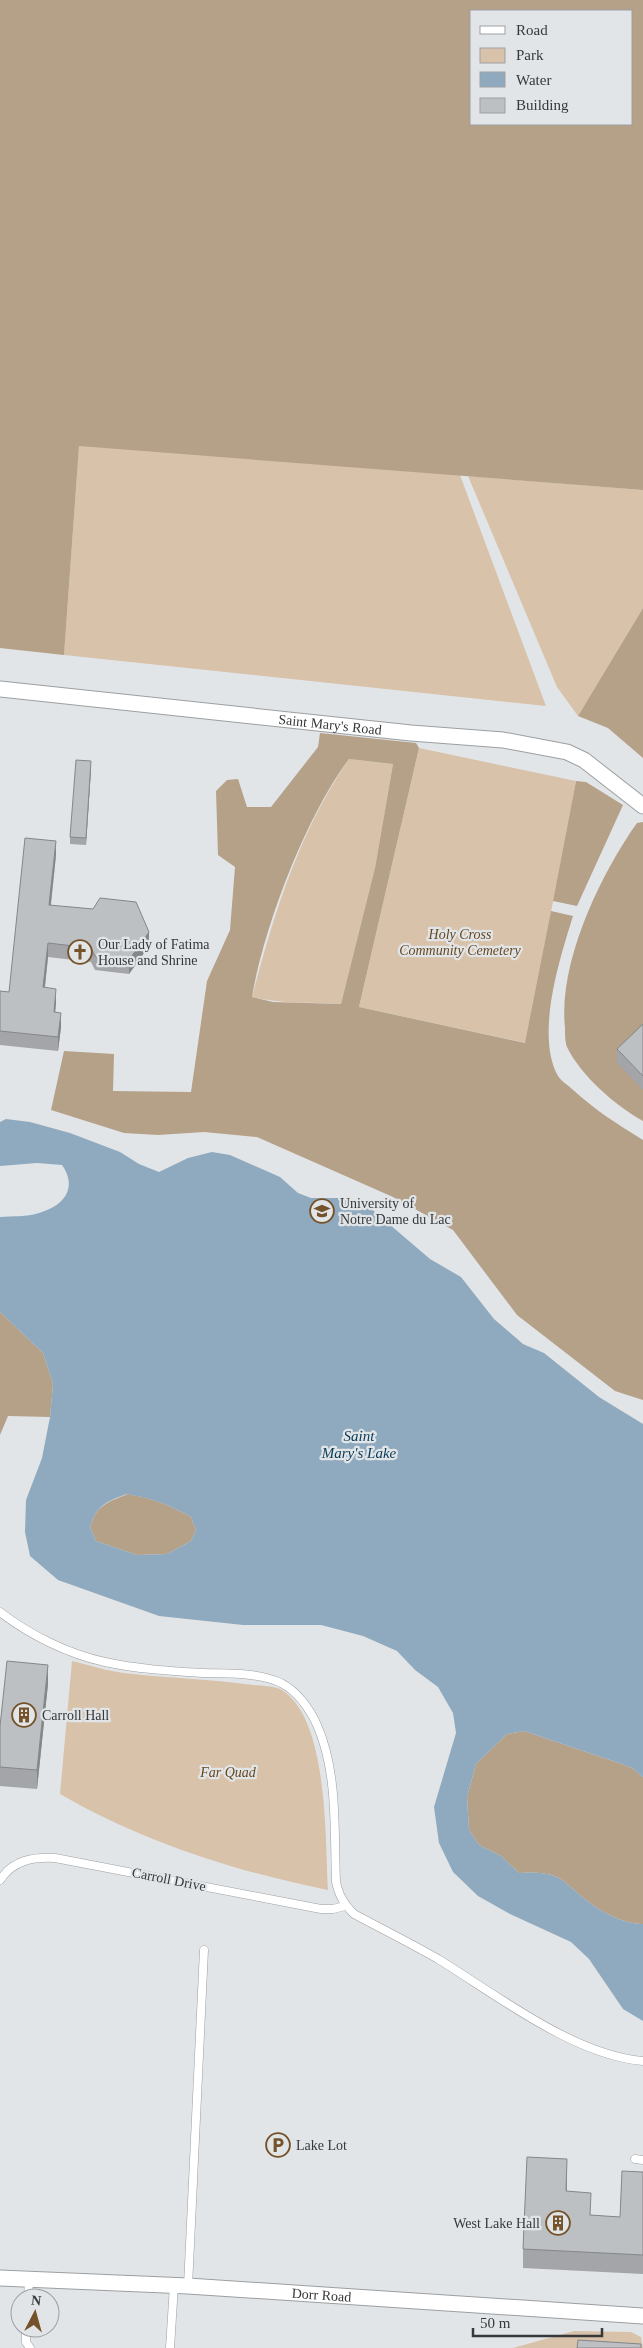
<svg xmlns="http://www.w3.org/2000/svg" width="643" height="2348" viewBox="0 0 643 2348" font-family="Georgia,serif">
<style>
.green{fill:#d8c2aa}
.forest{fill:#b5a088;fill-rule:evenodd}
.water{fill:#8faabe;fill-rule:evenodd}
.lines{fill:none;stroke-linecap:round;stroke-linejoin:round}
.service-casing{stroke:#9c9fa1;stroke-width:9}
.minor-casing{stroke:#9c9fa1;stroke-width:17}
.service{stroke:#fff;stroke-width:8}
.minor{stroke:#fff;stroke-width:15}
.wall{fill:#a3a5a8}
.shaded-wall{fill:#848688}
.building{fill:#bdc0c3;stroke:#848688}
.labels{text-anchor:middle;stroke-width:4.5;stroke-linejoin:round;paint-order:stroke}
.street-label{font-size:14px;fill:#363839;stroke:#e2e5e8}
.park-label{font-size:14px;font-style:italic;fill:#67471e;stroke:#e2e5e8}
.poi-label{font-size:14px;fill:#363839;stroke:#e2e5e8;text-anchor:start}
.water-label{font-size:15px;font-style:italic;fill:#063a57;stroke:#e2e5e8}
</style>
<rect width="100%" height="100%" fill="#e2e5e8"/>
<!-- green -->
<g class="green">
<polygon points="79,445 460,475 546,706 64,655"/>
<polygon points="468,476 643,490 643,608 578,716 557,687"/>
<polygon points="419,748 576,781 526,1043 359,1007"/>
<path d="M349,759L393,764L375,868L341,1004C311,1002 281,1004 252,997C274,913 299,832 349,759Z"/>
<path d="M72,1661C89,1665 107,1671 124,1673C167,1678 210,1679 253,1685C261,1686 273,1686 280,1689C329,1716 325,1841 328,1890C234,1871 143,1842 60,1794Z"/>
<polygon points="574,2331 631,2332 641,2337 643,2348 513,2348"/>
</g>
<!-- forest -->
<g class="forest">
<path d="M0,0H643V490L79,446L64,655L0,648ZM472,11H632V124H472Z"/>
<polygon points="643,608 643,758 608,728 578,716"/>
<path d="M320,733L416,743L419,748L359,1007L525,1043L551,911L573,916C560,958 535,1035 558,1076C561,1081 568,1085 572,1089C595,1110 617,1124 643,1140V1400L615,1391L517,1315L453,1230L393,1197L257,1137L204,1132L158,1135L124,1133L51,1110L64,1051L114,1054L113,1091L191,1092L207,981L230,930L235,867L218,855L216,791L227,780L238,779L247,807H271L318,747ZM349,759L393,764L375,868L341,1004L273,1002L252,997C264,926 306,816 349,759Z"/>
<polygon points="576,781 586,782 623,805 577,906 553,901"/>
<path d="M643,822V1121C616,1106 581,1076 567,1047C565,1042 565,1034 565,1028C558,963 600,875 637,823Z"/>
<polygon points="0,1312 43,1353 53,1384 50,1417 8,1416 0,1435"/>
<path d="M128,1494C151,1498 170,1505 191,1517L196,1530L191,1541L167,1554L137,1555L96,1541L90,1527C96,1506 107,1502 128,1494Z"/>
<path d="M524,1731L622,1764L632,1768L643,1777V1924C621,1924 598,1910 581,1896C574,1890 565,1881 557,1877C545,1872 531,1872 519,1873L501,1856L479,1845L469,1830L467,1797L476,1764L507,1734Z"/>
</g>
<!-- water -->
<path class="water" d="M6,1119L30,1122L70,1133L120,1152L139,1164L159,1172L188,1158L212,1152L230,1155L280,1177L298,1193L311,1198H339L368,1206L430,1259L461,1277L494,1319L523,1344L544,1353L599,1397L643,1424V1777L632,1768L622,1764L524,1731L507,1734L476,1764L467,1797L469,1830L479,1845L501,1856L519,1873C531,1872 545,1872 557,1877C565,1881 574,1890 581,1896C598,1910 621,1924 643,1924V2021L623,2009L589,1959L571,1942L510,1914L478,1896L453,1872L439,1843L434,1807L456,1733L453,1713L438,1687L415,1670L397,1651L363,1636L321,1625H243L159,1616L58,1580L30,1556L25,1532L26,1500L42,1458L50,1417L53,1384L43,1353L0,1312V1217C12,1216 27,1217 39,1213C64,1206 78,1188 62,1165L37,1163L0,1166V1122ZM127,1494C151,1498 170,1505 191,1517L196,1530L191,1541L167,1554L137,1555L96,1541L90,1527C96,1506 107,1501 127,1494Z"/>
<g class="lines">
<!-- service casing -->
<g class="service-casing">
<g id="service">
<path d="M0,1612C30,1635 68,1654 105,1662C137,1669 170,1671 203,1673C228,1674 257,1672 281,1683C297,1691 310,1709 317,1725C338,1772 334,1831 336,1882C339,1896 344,1904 354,1914C382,1929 410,1943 438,1959C497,1995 573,2055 643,2061"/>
<path d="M0,1880C13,1860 33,1857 55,1858L321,1909H333L345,1906"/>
<polyline points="635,2159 643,2160"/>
<polyline points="188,2286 204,1950"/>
<polyline points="28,2298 29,2280"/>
<polyline points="26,2328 26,2342 30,2348"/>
<polyline points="170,2348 174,2285"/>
</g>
</g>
<!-- minor casing -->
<g class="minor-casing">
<g id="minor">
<path id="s1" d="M0,689L411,733L503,740L567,752L584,760L643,806"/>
<path id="s2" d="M0,2278L188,2286L643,2316"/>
</g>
</g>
<!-- service -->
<use href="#service" class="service"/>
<!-- minor -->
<use href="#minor" class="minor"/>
</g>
<!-- wall -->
<g class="wall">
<polygon points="91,769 86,845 70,844 70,837"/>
<polygon points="56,855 51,905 149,946 129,974 95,970 91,962 48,957 45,988 56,1003 55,1012 61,1027 58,1051 0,1045 0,991 9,992"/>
<polygon points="643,1024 643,1090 617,1063 617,1049"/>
<polygon points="48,1684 37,1789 0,1786 0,1726"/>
<polygon points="643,2172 643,2274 523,2268 523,2249 567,2179 567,2191 591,2215 620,2217"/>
</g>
<!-- shaded-wall -->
<g class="shaded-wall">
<polygon points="91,761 91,769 86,845 86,838"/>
<polygon points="56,841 56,855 49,919 49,905"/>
<polygon points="149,932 149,946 129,974 129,960"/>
<polygon points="48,943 48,957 43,1002 43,987"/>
<polygon points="56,989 56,1003 54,1026 54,1012"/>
<polygon points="61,1013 61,1027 58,1051 58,1037"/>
<polygon points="48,1665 48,1684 37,1789 37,1770"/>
<polygon points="567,2159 567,2179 566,2211 566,2191"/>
</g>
<!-- building -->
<g class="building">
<polygon points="76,760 91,761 86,838 70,837"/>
<polygon points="25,838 56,841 49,905 93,909 100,898 136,902 149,932 129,960 95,956 91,948 48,943 43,987 56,989 54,1012 61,1013 58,1037 0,1031 0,991 9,992"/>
<polygon points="643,1024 643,1076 617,1049"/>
<polygon points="7,1661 48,1665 37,1770 0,1767 0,1726"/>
<polygon points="527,2157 567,2159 566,2191 591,2193 590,2215 620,2217 622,2171 643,2172 643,2255 523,2249"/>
<polygon points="578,2340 641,2344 641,2348 577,2348"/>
</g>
<!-- icons -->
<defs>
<g id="church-ring" transform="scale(1.25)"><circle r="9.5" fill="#e2e5e8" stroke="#74522a" stroke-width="1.5"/><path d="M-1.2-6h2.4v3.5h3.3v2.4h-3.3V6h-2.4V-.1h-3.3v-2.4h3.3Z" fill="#74522a"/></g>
<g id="university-ring" transform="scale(1.25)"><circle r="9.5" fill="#e2e5e8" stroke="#74522a" stroke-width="1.5"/><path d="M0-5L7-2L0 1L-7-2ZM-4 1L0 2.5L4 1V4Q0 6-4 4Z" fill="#74522a"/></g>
<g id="building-ring" transform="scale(1.25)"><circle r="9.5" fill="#e2e5e8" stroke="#74522a" stroke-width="1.5"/><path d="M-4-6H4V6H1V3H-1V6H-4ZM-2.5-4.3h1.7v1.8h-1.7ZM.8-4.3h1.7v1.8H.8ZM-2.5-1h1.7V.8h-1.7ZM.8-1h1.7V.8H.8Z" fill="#74522a"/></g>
<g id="parking-ring" transform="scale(1.25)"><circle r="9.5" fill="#e2e5e8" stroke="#74522a" stroke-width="1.5"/><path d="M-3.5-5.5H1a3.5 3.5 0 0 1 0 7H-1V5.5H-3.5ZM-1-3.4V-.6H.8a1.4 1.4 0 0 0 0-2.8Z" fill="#74522a"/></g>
</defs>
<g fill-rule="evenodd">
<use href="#church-ring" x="80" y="952"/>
<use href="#university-ring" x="322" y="1211"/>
<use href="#building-ring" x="24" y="1715"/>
<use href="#parking-ring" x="278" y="2145"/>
<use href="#building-ring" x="558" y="2223"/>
</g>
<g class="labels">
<!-- street labels -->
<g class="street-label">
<text dy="5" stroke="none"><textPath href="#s1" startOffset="332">Saint Mary's Road</textPath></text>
<text transform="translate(169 1879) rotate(11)" y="5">Carroll Drive</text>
<text dy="5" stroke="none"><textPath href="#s2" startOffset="322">Dorr Road</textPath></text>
</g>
<!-- park labels -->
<g class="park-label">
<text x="460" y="939">Holy Cross<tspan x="460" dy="16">Community Cemetery</tspan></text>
<text x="228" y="1777">Far Quad</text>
</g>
<!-- poi labels -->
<g class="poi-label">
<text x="98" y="949">Our Lady of Fatima<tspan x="98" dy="16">House and Shrine</tspan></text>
<text x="340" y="1208">University of<tspan x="340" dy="16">Notre Dame du Lac</tspan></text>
<text x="42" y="1720">Carroll Hall</text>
<text x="296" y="2150">Lake Lot</text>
<text x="540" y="2228" text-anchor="end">West Lake Hall</text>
</g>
<!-- water labels -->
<g class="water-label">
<text x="359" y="1441">Saint<tspan x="359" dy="17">Mary's Lake</tspan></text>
</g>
</g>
<!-- legend -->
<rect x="470" y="10" width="162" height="115" fill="#e2e5e8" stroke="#9da0a2"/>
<rect x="480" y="26" width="25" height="8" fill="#ffffff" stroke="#9da0a2"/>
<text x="516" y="35" font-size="15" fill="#363839">Road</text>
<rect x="480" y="48" width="25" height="15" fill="#d8c2aa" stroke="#9da0a2"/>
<text x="516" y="60" font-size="15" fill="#363839">Park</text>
<rect x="480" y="72" width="25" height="15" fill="#8faabe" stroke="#9da0a2"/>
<text x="516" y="85" font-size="15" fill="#363839">Water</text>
<rect x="480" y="98" width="25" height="15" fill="#bdc0c3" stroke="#9da0a2"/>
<text x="516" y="110" font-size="15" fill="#363839">Building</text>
<!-- north arrow -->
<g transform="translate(35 2313) rotate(6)"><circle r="24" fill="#e2e5e8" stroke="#9da0a2"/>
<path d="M0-4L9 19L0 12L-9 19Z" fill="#74522a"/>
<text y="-8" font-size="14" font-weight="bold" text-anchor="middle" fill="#363839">N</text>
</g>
<!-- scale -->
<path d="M473 2328v8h129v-8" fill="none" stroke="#363839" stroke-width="2.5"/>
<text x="480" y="2328" font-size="15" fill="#363839" stroke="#e2e5e8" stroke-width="4" paint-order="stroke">50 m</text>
</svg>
